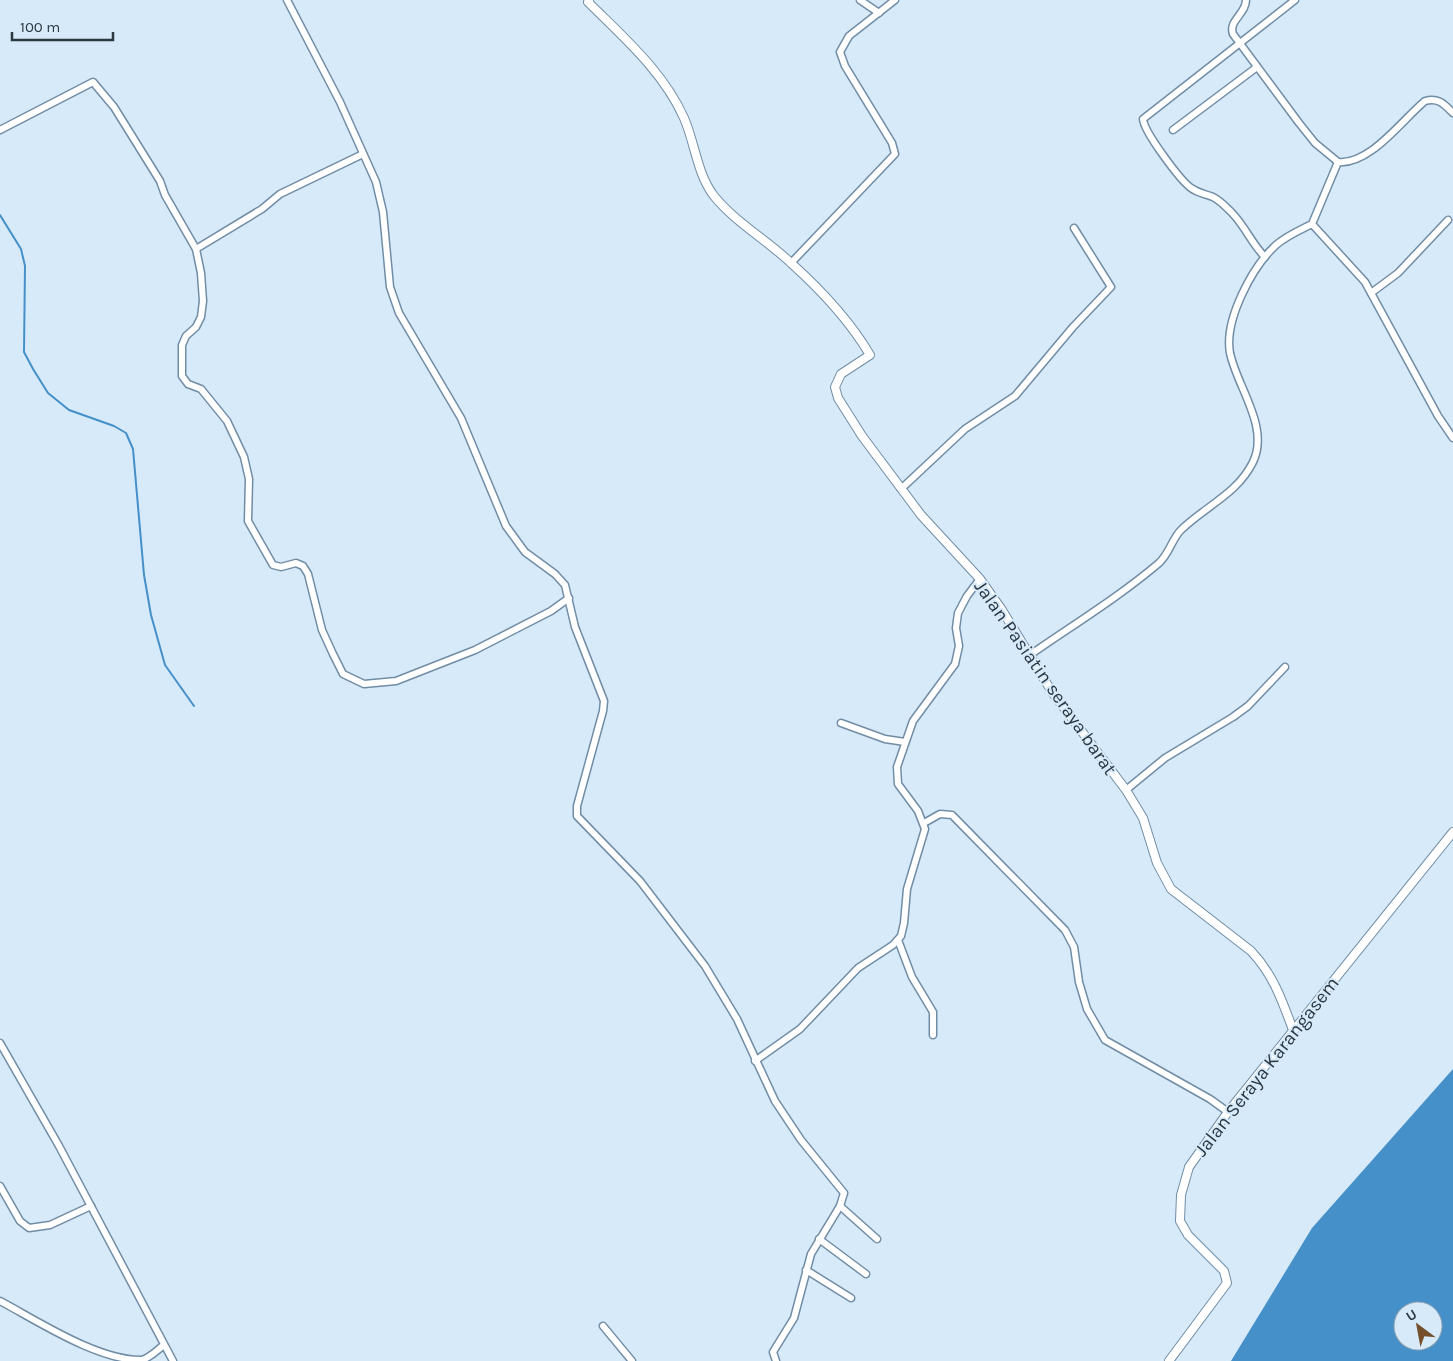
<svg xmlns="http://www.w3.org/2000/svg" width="1453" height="1361" viewBox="0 0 1453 1361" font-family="Karla,sans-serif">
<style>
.water{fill:#4590c9;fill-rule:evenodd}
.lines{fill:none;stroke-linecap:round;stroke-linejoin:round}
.stream{stroke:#4590c9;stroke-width:2}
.minor-casing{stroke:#718da5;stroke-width:9}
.tertiary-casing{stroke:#718da5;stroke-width:10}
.minor{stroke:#fff;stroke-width:6}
.tertiary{stroke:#fff;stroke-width:8}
.labels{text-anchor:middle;stroke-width:4;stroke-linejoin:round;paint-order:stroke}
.street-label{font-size:19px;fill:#2c3842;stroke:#d7eaf9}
</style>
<rect width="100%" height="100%" fill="#d7eaf9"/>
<!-- water -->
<path class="water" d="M1453,1069V1361H1231L1312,1228ZM1403,1311H1433V1341H1403Z"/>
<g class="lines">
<!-- stream -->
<polyline class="stream" points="0,215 21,249 25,266 24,352 33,369 48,393 69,410 114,426 126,433 133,449 144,575 151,615 165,665 194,706"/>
<!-- minor casing -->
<g class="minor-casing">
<g id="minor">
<polyline points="287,0 340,102 376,182 383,212 390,287 399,313 461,418 506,526 525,552 555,574 565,585 575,627 604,701 603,711 577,806 577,816 640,881 705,966 737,1019 775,1101 801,1140 844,1193 840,1206 811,1254 794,1318 773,1352 776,1361"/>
<polyline points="860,0 879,13"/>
<path d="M1246,0C1246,14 1228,21 1233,34L1299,123L1315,143L1338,162C1370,165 1402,120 1425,101C1438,97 1444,104 1453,113"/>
<polyline points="0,130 93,82 114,107 160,181 165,195 196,249 201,273 203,301 201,317 196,327 186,336 182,345 182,376 188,384 201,389 227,421 244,457 249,479 248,521 273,565 281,567 296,563 303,566 308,574 322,630 333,654 343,674 364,684 396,681 475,650 551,611 569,598"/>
<polyline points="1173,130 1257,67"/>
<polyline points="1312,224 1365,282 1438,416 1453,438"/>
<polyline points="196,249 262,209 280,194 363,154"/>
<path d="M1265,257C1252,244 1246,228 1233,214C1227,208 1221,201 1213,197C1205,194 1198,193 1191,188C1180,180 1144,132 1143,119L1295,0"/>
<polyline points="791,263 895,154 892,143 845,66 840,52 849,36 895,0"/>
<polyline points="1371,293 1398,273 1448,220"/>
<polyline points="901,489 965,429 1015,396 1073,327 1111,287 1074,228"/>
<path d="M1030,655C1073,625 1119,597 1159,563C1170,553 1172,538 1182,529C1206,506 1238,493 1253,462C1270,427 1237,387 1230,353C1224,320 1252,267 1276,245C1286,236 1300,230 1312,224L1338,162"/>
<polyline points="841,723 885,739 905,742"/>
<polyline points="1126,790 1165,758 1233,717 1248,706 1285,667"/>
<polyline points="924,823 940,814 952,815 1065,930 1074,947 1079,982 1087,1009 1105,1040 1210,1099 1228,1112"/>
<polyline points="898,940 912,977 933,1012 933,1035"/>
<polyline points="0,1043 59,1146 173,1361"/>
<polyline points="755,1061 800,1029 858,968 893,945 901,936 904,923 907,889 925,829 918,811 898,784 897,767 913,721 955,664 959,646 956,628 958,613 967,596 980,579"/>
<polyline points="0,1186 20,1221 29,1228 50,1225 91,1206"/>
<polyline points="840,1206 877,1239"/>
<polyline points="819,1239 866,1274"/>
<polyline points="806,1270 851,1298"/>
<path d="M0,1301C36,1320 98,1361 142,1360C151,1357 157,1350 164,1345"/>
<polyline points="603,1326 632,1361"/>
</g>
</g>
<!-- tertiary casing -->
<g class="tertiary-casing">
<g id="tertiary">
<path d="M589,0L588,2C623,37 663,71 684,118C695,143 697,174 714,196C735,222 767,240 791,263C821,290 850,321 870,355L841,374L835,387L838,398L862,436L921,515L980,579L1002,610L1052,692L1126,790L1143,818L1157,863L1171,889L1251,951C1273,974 1282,1000 1293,1030"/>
<polyline points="1169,1361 1227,1283 1224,1271 1188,1235 1180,1221 1181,1195 1189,1167 1228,1112 1453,832"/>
</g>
</g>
<!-- minor -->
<use href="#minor" class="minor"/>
<!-- tertiary -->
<use href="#tertiary" class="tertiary"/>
</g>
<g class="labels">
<!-- street labels -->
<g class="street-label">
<text transform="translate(1046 677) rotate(55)" y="7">Jalan Pasiatin seraya barat</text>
<text transform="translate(1266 1066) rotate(-52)" y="7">Jalan Seraya Karangasem</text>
</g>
</g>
<!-- north arrow -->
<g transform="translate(1418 1326) rotate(328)"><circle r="24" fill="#d7eaf9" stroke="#93a3b0"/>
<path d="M0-4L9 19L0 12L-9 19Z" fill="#754f2b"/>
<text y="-8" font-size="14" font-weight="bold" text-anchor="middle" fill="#2c3842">U</text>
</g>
<!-- scale -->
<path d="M12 32v8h101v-8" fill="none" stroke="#2c3842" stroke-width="2.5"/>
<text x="20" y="32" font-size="15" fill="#2c3842" stroke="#d7eaf9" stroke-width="4" paint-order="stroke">100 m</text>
</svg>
